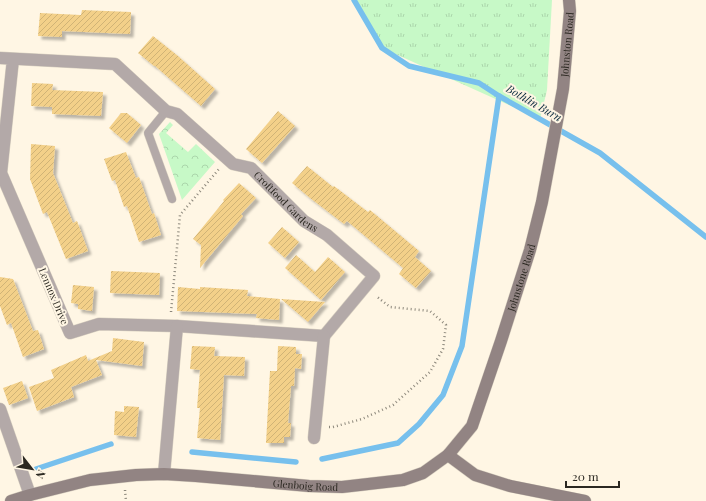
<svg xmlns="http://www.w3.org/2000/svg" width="706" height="501" viewBox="0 0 706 501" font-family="'Playfair Display',serif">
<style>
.grass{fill:url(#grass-tufts)}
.park{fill:url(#park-crowns)}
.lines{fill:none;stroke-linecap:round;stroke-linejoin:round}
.stream{stroke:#77c0ed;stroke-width:5.5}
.building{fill:url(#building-hatch);filter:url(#shadow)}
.lane-casing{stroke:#d9d1c1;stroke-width:9}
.street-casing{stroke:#d9d1c1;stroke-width:13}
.secondary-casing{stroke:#d9d1c1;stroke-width:13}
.path{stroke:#8d887c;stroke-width:2.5;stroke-dasharray:1 3;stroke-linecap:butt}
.lane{stroke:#b3a9a8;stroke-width:8}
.street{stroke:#b3a9a8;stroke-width:12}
.secondary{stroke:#928483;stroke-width:12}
.labels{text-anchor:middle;stroke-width:4;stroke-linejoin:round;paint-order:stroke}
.street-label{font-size:10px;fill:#2b2821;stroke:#fff6e4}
.water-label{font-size:11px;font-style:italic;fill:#0d2d40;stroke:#fff6e4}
</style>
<defs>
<pattern id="grass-tufts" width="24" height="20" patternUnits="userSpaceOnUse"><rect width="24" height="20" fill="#c7f9c7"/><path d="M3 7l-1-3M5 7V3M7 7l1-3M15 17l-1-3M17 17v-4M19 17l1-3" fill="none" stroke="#abd5ab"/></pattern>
<pattern id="park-crowns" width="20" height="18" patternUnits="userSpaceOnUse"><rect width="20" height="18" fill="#c7f9c7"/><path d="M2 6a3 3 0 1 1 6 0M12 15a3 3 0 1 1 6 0" fill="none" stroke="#abd5ab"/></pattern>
<pattern id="building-hatch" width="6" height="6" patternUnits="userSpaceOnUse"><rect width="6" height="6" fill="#f3d089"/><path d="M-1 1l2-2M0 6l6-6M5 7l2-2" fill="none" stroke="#d0b376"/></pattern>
<filter id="shadow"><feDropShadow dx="3.5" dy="3.5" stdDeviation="1" flood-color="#0004"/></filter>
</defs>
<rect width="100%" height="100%" fill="#fff6e4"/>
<!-- grass -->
<polygon class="grass" points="354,0 552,0 547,90 540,119 382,48"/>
<!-- park -->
<polygon class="park" points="170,122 173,125 166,133 188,152 196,144 215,162 182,200 159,134"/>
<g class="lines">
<!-- stream -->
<g class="stream">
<polyline points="354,0 382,48 409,66 479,83 499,96 600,153 706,237"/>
<polyline points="192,452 296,462"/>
<polyline points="322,459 398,443 419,424 443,395 462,346 499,96"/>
<polyline points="36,469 111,444"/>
</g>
</g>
<!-- building -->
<g class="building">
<polygon points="82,10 131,12 130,34 62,31 62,37 38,36 40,13 81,15"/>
<polygon points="153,36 178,56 215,89 201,106 155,66 154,66 138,53"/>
<polygon points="32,83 53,84 52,90 103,92 101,116 52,114 52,107 31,106"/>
<polygon points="278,111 295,126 262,163 246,149"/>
<polygon points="121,113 127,113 141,125 127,143 109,128"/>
<polygon points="31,144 55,146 53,173 73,223 77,221 88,251 66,259 47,212 43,214 30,179"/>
<polygon points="126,152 136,178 139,177 152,214 154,213 161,235 139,242 127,206 124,207 115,180 112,181 104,159"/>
<polygon points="307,166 333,187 334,186 368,212 370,210 419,251 415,257 431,271 416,288 399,274 403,268 347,221 344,224 310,198 292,183"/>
<polygon points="239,183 256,198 241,214 243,216 200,268 201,245 193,239 224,201 223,200"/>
<polygon points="282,227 299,242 285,258 268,243"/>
<polygon points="296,255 315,272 328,257 345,272 321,300 285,268"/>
<polygon points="111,271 160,273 159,295 110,293"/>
<polygon points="0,277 13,279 33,331 38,330 44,349 23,357 11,323 7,325 0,306"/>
<polygon points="73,285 94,287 92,311 78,309 78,304 71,303"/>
<polygon points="178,287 200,289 200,287 248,290 247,296 280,299 279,320 256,318 257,314 177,311"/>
<polygon points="281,299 325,302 308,322"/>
<polygon points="113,338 144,342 142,366 96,360 102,375 71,387 74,397 37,411 29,387 54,378 51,370 86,355 88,361 112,351"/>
<polygon points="192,346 215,347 214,356 245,357 244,376 224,375 220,440 197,438 200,408 197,408 200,370 190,369"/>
<polygon points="278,346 296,347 296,354 302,354 301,369 295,368 294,386 291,386 288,423 291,423 290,437 284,437 284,443 266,443 270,371 277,371"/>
<polygon points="22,381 28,398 9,405 3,388"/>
<polygon points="124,406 139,407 136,437 114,435 115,411 124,412"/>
</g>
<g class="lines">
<!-- lane casing -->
<g class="lane-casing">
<polyline id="lane" points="166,111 148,133 172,199"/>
</g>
<!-- street casing -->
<g class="street-casing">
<g id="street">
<path id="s1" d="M0,58L115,64L166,111L177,114L233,164L251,168L304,221L327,235L374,276L324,336L177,326L99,324L70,333L1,173L13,59"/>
<polyline points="0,409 30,495"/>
<polyline points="314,438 324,336"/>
<polyline points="164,474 177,326"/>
</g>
</g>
<!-- secondary casing -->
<g class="secondary-casing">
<g id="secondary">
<polyline points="448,455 475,475 510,486 585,501"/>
<path id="s2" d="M11,501L30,495L90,480L136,475L164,474L196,476L309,486L342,487L403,480L423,473L448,455L472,426L501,341L530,250L542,202L563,89L570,11L569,0"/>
</g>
</g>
<!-- path -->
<g class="path">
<polyline points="171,312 180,215 219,169"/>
<polyline points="329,427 333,427 362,419 393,405 430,372 443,349 446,325 430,311 390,307 376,296"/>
<polyline points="125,490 126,501"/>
</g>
<!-- lane -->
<use href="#lane" class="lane"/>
<!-- street -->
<use href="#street" class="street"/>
<!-- secondary -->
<use href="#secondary" class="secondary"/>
</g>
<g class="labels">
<!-- street labels -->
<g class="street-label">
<text dy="4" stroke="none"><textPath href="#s2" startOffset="880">Johnston Road</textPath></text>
<text dy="4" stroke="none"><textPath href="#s1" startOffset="338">Croftfood Gardens</textPath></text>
<text dy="4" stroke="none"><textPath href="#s2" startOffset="642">Johnstone Road</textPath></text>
<text transform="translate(54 296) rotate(67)" y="4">Lennox Drive</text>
<text dy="4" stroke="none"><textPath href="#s2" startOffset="298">Glenboig Road</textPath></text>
</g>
<!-- water labels -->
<g class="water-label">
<text transform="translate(534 103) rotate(30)" y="4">Bothlin Burn</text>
</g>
</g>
<!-- north arrow -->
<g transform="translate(32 469) rotate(121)" stroke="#fff6e4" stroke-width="3" paint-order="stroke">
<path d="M0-3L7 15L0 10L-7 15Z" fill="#2b2821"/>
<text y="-6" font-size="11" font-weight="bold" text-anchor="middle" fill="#2b2821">N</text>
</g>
<!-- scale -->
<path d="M566 481v6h53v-6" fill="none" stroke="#2b2821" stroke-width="2"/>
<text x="572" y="481" font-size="12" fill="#2b2821" stroke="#fff6e4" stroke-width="3" paint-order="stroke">20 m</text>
</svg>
